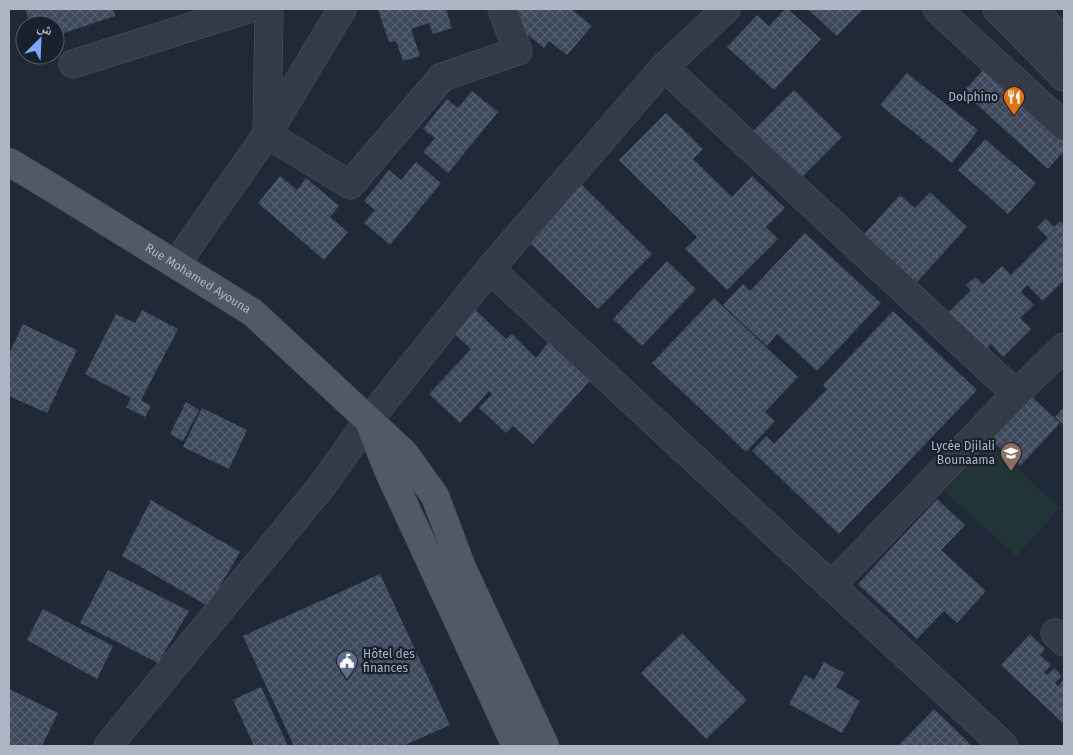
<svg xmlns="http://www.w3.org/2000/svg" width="1073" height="755" viewBox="0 0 1073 755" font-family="'Fira Sans','Noto Naskh Arabic',sans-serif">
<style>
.grass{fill:#213538}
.building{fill:url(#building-cross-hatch)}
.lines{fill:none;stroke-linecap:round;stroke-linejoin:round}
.minor-casing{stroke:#505866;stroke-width:29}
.major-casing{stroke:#3c4451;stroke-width:29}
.minor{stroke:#333b48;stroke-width:28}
.major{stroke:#505968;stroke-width:28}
.labels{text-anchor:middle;stroke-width:4.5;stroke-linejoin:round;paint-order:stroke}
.poi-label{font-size:12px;fill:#adb5c5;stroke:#18202c;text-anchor:end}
.street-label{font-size:12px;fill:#adb5c5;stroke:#18202c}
</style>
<defs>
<pattern id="building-cross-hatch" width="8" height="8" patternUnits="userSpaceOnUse" patternTransform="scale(1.25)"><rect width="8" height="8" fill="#3d485a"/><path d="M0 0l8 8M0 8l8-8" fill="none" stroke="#566070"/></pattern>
</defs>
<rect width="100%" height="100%" fill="#1f2937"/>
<!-- grass -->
<polygon class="grass" points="989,442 1060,508 1016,556 944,491"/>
<!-- building -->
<g class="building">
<polygon points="25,9 113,9 115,16 55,36 55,25 31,25"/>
<polygon points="378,9 446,9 452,28 433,34 429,23 411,29 420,56 403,61 396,41 389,42"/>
<polygon points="517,9 571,9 592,26 567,55 549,41 544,48 514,24 521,16"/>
<polygon points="785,9 788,9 821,39 774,90 727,47 757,15 769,26"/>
<polygon points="808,9 863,9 837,36"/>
<polygon points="985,68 1064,141 1064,151 1048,169 963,92"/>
<polygon points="907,73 978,130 952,163 880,105"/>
<polygon points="794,90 842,137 799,180 751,133"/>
<polygon points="472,91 498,112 448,173 423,152 435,138 423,129 447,99 458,108"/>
<polygon points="666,113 703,149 693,159 732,197 752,176 785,208 766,227 778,239 727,290 685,249 697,237 619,160"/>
<polygon points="985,139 1036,183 1008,214 958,170"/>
<polygon points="416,162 441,183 390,245 364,223 375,210 364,201 389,170 401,180"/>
<polygon points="280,176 297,190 306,178 339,206 330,217 348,232 324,260 258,203"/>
<polygon points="580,183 652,254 598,309 526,239"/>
<polygon points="930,192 967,227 917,282 914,279 907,286 858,241 900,195 915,208"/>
<polygon points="1046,218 1054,227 1060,221 1064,225 1064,280 1043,301 1027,285 1021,292 1034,305 1020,318 1031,329 1003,357 991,344 984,351 945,316 971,290 966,285 975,277 983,284 1002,266 1011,275 1048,238 1037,227"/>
<polygon points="805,233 881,303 817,371 777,334 767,346 723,305 743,284 750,291"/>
<polygon points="667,261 696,289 642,346 613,319"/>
<polygon points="714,298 798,377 765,412 775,421 746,452 652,363"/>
<polygon points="471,306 506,339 512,334 536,358 551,339 593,377 533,444 513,426 506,433 479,408 492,394 489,391 460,423 429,394 471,349 450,330"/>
<polygon points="142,310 178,329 141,400 151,406 145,417 126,407 131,398 85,374 116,314 135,323"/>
<polygon points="893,311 977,390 839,534 752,451 766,436 774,444 827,389 823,385"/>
<polygon points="23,324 77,350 47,413 9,396 9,354"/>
<polygon points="1032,397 1060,423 1020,466 991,440"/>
<polygon points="186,402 199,410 183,441 170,434"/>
<polygon points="1064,407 1064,425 1055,417"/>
<polygon points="202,408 247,430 229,469 183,447"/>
<polygon points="937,499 965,525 941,550 986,591 957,623 944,611 917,639 858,584"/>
<polygon points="151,500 240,552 208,606 122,556"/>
<polygon points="108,570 189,611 158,663 80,623"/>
<polygon points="380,574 450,725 403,746 294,746 243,636"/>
<polygon points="43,609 113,646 97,679 27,640"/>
<polygon points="682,633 747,700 706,739 641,673"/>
<polygon points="1030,634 1045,649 1040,655 1051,665 1044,673 1047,675 1054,668 1062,676 1055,683 1058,686 1064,679 1064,724 1001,665"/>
<polygon points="824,662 844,673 836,687 860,701 842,733 789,704 805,675 814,680"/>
<polygon points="261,687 288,746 254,746 233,700"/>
<polygon points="9,689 58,713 42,746 9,746"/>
<polygon points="934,709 967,741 972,746 898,746"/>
</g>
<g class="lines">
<!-- minor casing -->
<g class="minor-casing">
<g id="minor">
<polyline points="342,9 267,134 350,185 442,77 518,51 502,9"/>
<polyline points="937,9 1064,126"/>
<polyline points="997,9 1064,77"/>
<polyline points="1032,9 1064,41"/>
<polyline points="73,64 248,9"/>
<polyline points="664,67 1016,394"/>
<polyline points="176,264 267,134 269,14 268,9"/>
<polyline points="490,269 1004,746"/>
<polyline points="831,586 1016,394 1064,347"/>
<polyline points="1055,633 1064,642"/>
<polyline points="108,746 321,487 369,420 490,269 664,67 726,9"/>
</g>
</g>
<!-- major casing -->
<g class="major-casing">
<g id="major">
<path id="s1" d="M9,162L54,189L252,312L404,453L435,496L462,568L545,746"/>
<polyline points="371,426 388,470 516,746"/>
</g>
</g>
<!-- minor -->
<use href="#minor" class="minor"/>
<!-- major -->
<use href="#major" class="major"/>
</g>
<!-- icons -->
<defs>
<g id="restaurant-pin" transform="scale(1.125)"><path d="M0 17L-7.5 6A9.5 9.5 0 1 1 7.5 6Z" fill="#e8710a" stroke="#18202c"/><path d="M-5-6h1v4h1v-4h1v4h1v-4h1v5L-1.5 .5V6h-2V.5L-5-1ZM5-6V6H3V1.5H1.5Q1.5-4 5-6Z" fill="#fff"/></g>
<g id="school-pin" transform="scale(1.125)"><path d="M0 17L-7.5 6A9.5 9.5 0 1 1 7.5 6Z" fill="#8d6e63" stroke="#18202c"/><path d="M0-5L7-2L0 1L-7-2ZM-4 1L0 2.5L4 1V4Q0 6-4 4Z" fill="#fff"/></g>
<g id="civic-pin" transform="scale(1.125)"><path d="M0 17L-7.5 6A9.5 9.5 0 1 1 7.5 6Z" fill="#5c6f8a" stroke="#18202c"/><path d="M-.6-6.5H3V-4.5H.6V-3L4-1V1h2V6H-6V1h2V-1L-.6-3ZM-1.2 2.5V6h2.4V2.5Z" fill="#fff"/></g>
</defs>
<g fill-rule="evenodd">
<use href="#restaurant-pin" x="1014" y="97"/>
<use href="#school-pin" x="1011" y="453"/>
<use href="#civic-pin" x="347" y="661"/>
</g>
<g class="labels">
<!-- poi labels -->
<g class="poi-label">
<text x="998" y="101">Dolphino</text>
<text x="995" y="450">Lycée Djilali<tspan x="995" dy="14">Bounaama</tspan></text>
<text x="363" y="658" text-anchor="start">Hôtel des<tspan x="363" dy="14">finances</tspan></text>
</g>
<!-- street labels -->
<g class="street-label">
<text dy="4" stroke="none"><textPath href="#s1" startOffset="222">Rue Mohamed Ayouna</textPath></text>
</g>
</g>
<!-- border -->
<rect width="1073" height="755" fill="none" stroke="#adb5c5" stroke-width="20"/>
<!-- north arrow -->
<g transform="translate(40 40) rotate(24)"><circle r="24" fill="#18202c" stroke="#545c69"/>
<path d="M0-4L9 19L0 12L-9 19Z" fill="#7ca9fb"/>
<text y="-8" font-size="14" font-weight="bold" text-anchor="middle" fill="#adb5c5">ش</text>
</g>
</svg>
